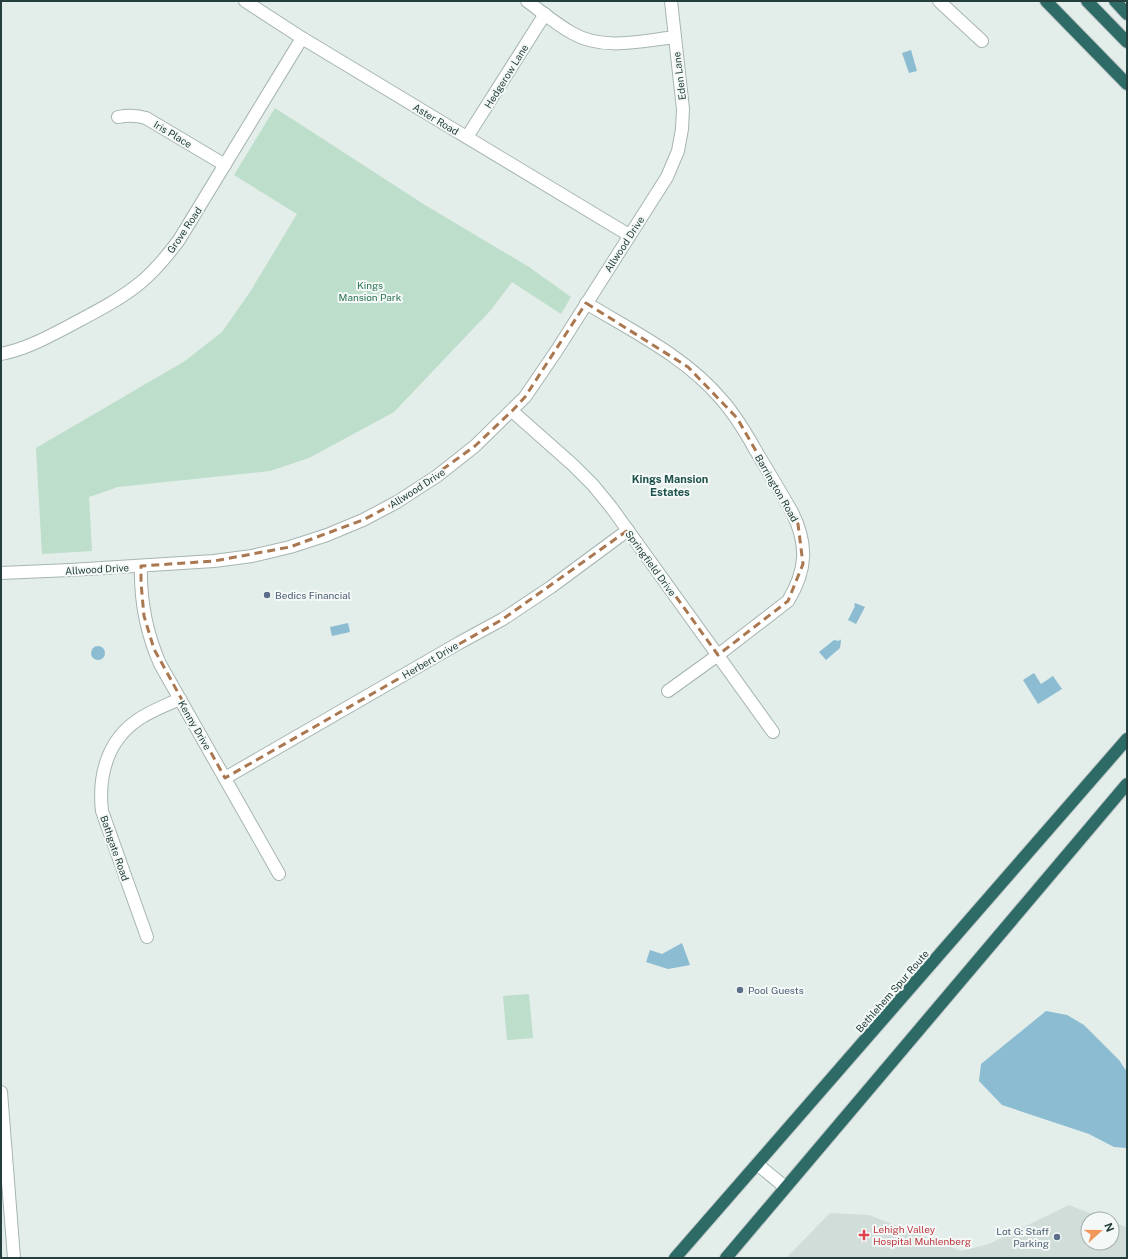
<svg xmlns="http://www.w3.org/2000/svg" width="1128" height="1259" viewBox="0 0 1128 1259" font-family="'Public Sans',sans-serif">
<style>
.built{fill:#d1ddd9}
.green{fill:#bcdeca}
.water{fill:#8bbcd2}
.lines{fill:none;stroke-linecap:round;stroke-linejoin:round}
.minor-casing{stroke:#a6b5b2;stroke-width:14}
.highway-casing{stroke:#c1c9c8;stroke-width:14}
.minor{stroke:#fff;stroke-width:12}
.highway{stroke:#2e6b67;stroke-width:12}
.marked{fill:none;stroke:#aa7850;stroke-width:3;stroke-dasharray:8 5;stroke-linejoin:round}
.service-dot{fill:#5c6f8a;stroke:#f4f9f7;stroke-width:1.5}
.health-dot{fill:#e0444e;stroke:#f4f9f7;stroke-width:1.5}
.labels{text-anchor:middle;stroke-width:4;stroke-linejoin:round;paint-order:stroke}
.street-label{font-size:10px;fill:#233e3b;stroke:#f4f9f7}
.park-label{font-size:10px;fill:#2d7554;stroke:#f4f9f7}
.service-label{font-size:10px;fill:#4e5e75;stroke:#f4f9f7;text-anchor:start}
.health-label{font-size:10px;fill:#be3a42;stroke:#f4f9f7;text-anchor:start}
.neighbourhood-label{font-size:11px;font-weight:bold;fill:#1e514c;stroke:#f4f9f7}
</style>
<rect width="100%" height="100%" fill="#e3edea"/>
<!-- built -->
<polygon class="built" points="1069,1205 1105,1219 1088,1219 1088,1243 1112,1243 1112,1222 1127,1227 1127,1258 786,1258 830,1213 869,1215 961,1251 989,1244"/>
<!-- green -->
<g class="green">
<polygon points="275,108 425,205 529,267 571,297 561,314 512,282 490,311 394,412 309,458 270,471 118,487 89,497 92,551 42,554 36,448 185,361 222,332 250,292 297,214 234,175"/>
<polygon points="529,994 533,1038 507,1040 503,996"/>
</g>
<!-- water -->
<g class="water">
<polygon points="911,50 917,71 909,73 902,53"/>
<polygon points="855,603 865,607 856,624 848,620 855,606 854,605"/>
<polygon points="348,623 350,632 332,636 330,627"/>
<polygon points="840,639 841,641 840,648 826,660 819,652 834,640 839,641"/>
<circle cx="98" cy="653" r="7"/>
<polygon points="1034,673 1041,684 1053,676 1062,689 1038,704 1023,680"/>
<polygon points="682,943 690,965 668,969 646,962 650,950 662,954"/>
<polygon points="1046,1011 1067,1015 1084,1025 1119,1060 1127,1072 1127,1148 1114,1147 1089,1134 1002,1105 979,1081 981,1064"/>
</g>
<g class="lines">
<!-- minor casing -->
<g class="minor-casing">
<g id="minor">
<polyline points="245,1 302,38 629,235"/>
<path d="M527,1C542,12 556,24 572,33C603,51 641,41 675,37"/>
<polyline points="939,1 982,41"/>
<path d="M118,117C128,115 136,115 146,118L225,165"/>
<polyline points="467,137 545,14"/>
<path d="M586,303C634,332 686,357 722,400C736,416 746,433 756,451C768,471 780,491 792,512C808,544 807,570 788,601L718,655L668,691"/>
<path d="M1,354C26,349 46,338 69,326C93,313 118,301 140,283C155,271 167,256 179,240L302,38"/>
<polyline points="512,411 573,465 593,485 611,507 773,732"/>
<path d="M141,566C140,601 146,632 160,664L279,874"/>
<polyline points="1,573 70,570 214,561 252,556 290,547 327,535 363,520 397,502 437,476 475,446 525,397 557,350 667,177 678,151 682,129 683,109 671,1"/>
<polyline points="225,778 459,643 503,619 551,587 628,530"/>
<path d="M147,937L102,811C98,776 107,740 139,719C151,711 166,705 180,699"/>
<polyline points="1,1092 14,1258"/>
<polyline points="757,1164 785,1187"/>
</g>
</g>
<!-- highway casing -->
<g class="highway-casing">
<g id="highway">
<polyline points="1046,1 1127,84"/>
<polyline points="1087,1 1127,42"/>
<polyline points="1115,1 1127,14"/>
<polyline points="675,1258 1127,739"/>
<polyline points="726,1258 1127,784"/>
</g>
</g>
<!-- minor -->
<use href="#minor" class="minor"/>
<!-- highway -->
<use href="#highway" class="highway"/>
</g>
<!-- marked area -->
<path class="marked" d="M586,303L688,367L737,418L798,524L803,564L788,601L718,655L628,530L503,619L225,778L154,649L144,616L141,583V566L214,561L290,547L363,520L397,502L475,446L512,411L525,397Z"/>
<!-- markers -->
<g class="service-dot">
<circle cx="267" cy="595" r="4"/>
<circle cx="740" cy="990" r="4"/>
<circle cx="1057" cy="1237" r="4"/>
</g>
<path class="health-dot" d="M862 1229h4v4h4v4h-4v4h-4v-4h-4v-4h4z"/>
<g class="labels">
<!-- street labels -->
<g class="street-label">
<text transform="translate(506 76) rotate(-58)" y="4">Hedgerow Lane</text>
<text transform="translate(679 76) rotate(-97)" y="4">Eden Lane</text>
<text transform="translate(436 119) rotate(31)" y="4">Aster Road</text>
<text transform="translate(173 134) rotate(31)" y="4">Iris Place</text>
<text transform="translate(184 230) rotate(-56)" y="4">Grove Road</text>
<text transform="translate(624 244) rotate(-57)" y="4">Allwood Drive</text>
<text transform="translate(417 488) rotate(-33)" y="4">Allwood Drive</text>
<text transform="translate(777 488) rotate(60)" y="4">Barrington Road</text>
<text transform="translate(651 563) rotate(54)" y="4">Springfield Drive</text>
<text transform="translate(97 569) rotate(-3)" y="4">Allwood Drive</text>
<text transform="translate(430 660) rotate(-30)" y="4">Herbert Drive</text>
<text transform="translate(195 725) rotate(60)" y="4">Kenny Drive</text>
<text transform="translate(115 848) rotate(71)" y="4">Bathgate Road</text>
<text transform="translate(892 991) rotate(-49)" y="4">Bethlehem Spur Route</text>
</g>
<!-- park labels -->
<g class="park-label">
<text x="370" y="289">Kings<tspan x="370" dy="12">Mansion Park</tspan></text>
</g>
<!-- service labels -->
<g class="service-label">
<text x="275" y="599">Bedics Financial</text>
<text x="748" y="994">Pool Guests</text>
<text x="1049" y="1235" text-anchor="end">Lot G: Staff<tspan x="1049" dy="12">Parking</tspan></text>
</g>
<!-- health labels -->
<g class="health-label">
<text x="873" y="1233">Lehigh Valley<tspan x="873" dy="12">Hospital Muhlenberg</tspan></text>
</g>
<!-- neighbourhood labels -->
<g class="neighbourhood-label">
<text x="670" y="483">Kings Mansion<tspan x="670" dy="13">Estates</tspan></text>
</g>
</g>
<!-- border -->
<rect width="1128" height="1259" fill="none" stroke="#233e3b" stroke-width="4"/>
<!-- north arrow -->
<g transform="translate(1100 1231) rotate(69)"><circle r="19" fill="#f4f9f7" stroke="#a0aeac"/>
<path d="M0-3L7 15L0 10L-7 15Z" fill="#f2975c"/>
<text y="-6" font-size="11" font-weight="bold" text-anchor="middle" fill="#233e3b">N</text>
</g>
</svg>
